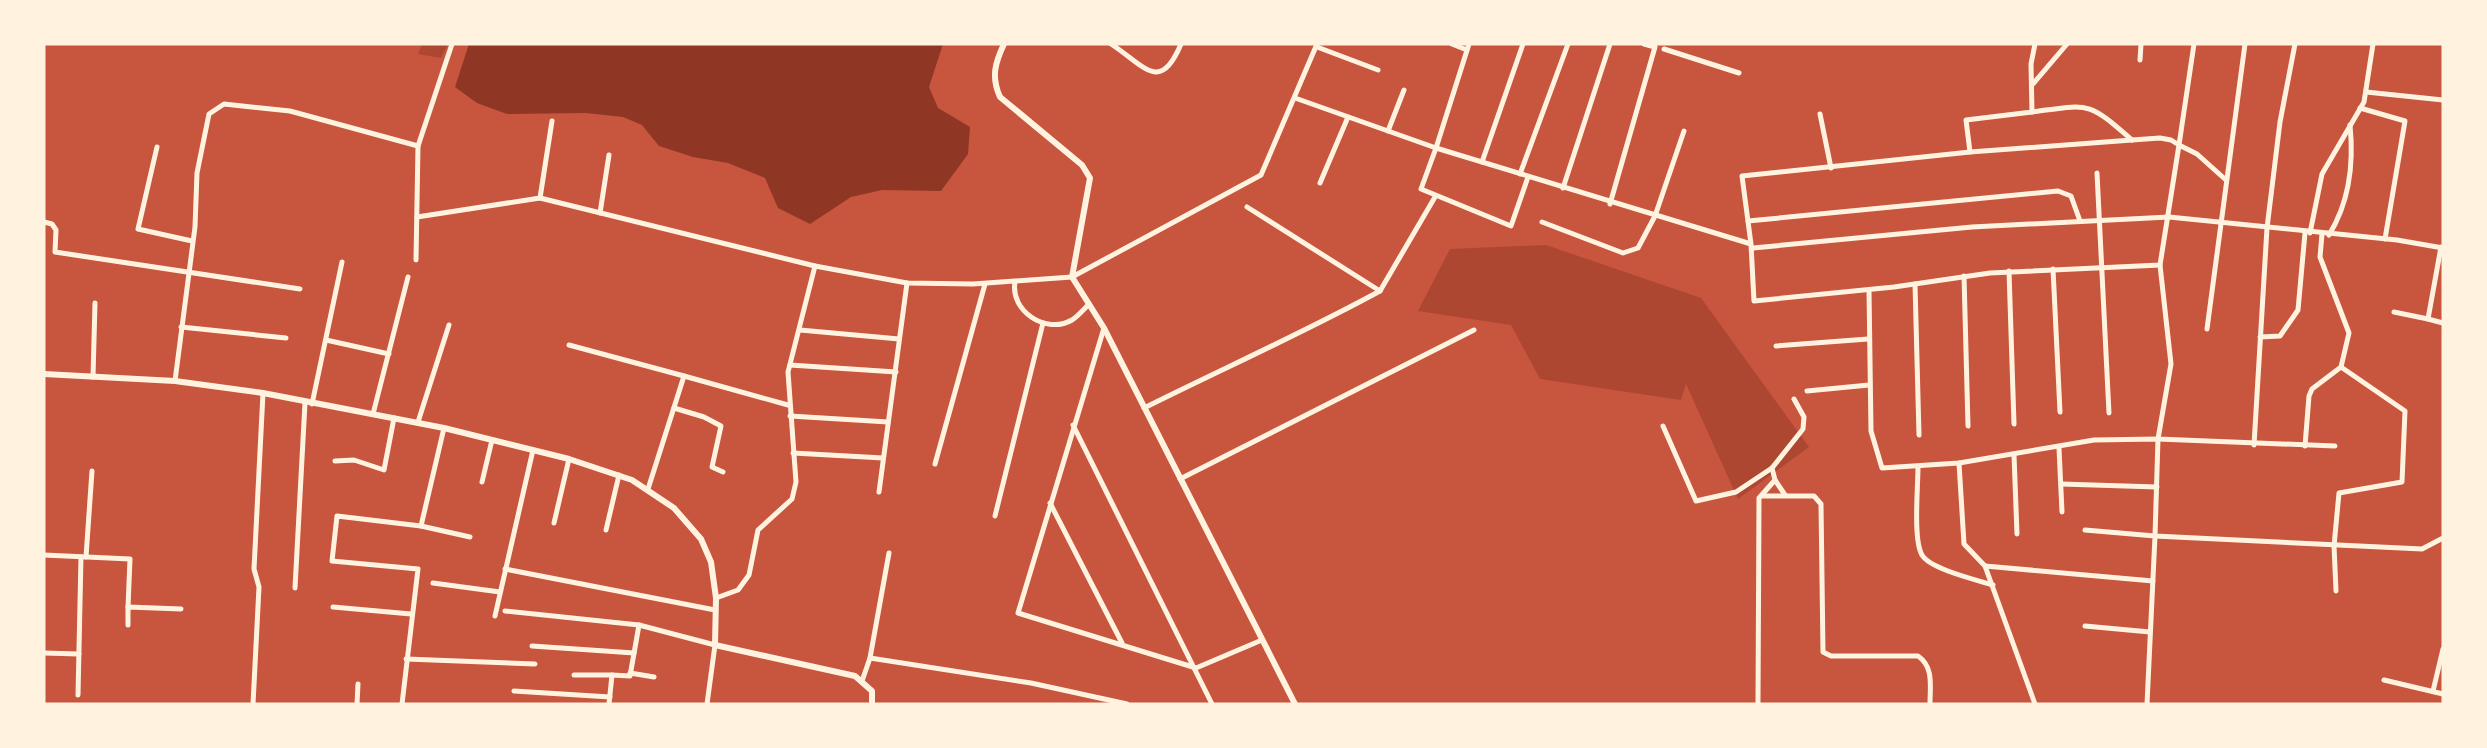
<svg xmlns="http://www.w3.org/2000/svg" width="2487" height="748" viewBox="0 0 2487 748" font-family="'Zilla Slab',serif">
<style>
.green{fill:#ae4732}
.water{fill:#8f3625}
.lines{fill:none;stroke-linecap:round;stroke-linejoin:round}
.minor{stroke:#fff3e0;stroke-width:5}
.tertiary{stroke:#fff3e0;stroke-width:6}
</style>
<rect width="100%" height="100%" fill="#c8553d"/>
<!-- green -->
<g class="green">
<polygon points="422,44 448,44 441,58 418,54"/>
<polygon points="1546,245 1701,298 1809,447 1738,499 1686,384 1681,400 1540,379 1511,325 1418,311 1450,249"/>
</g>
<!-- water -->
<polygon class="water" points="469,44 943,44 929,87 938,108 970,127 968,154 941,191 882,190 851,197 810,224 778,208 765,178 728,163 693,157 659,146 642,125 623,117 586,113 507,114 477,103 455,87"/>
<g class="lines">
<!-- minor -->
<g class="minor">
<path d="M1111,44C1145,66 1160,94 1181,44"/>
<polyline points="1452,44 1467,50"/>
<polyline points="2194,44 2179,145 2197,154 2226,180"/>
<polyline points="1317,47 1378,70"/>
<polyline points="1664,49 1739,73"/>
<polyline points="2140,60 2141,44"/>
<polyline points="2033,84 2067,44"/>
<polyline points="2366,92 2443,100"/>
<polyline points="1295,98 1436,148 1469,44"/>
<polyline points="2360,108 2405,121 2385,239"/>
<path d="M2032,112C2091,104 2087,101 2132,140"/>
<polyline points="1820,114 1831,168"/>
<polyline points="1388,131 1404,90"/>
<polyline points="157,147 138,229 192,241"/>
<polyline points="1970,152 1966,120 2032,112 2031,64 2035,44"/>
<polyline points="1482,162 1523,44"/>
<polyline points="2097,173 2109,413"/>
<polyline points="1520,174 1568,44"/>
<polyline points="1528,177 1511,226 1421,189 1436,148 1751,244 1742,176 1970,152 2132,140 2160,138 2171,140 2179,145 2160,265 1990,273 1894,287 1754,301 1751,244"/>
<polyline points="1320,183 1348,117"/>
<polyline points="1563,188 1610,44"/>
<polyline points="540,198 552,121"/>
<polyline points="1610,204 1655,47 1644,44"/>
<polyline points="600,213 609,155"/>
<polyline points="417,217 540,198 815,266 907,283 973,284 1072,277 1261,175 1317,44"/>
<polyline points="1748,221 2058,191 2071,196 2080,221"/>
<polyline points="44,222 52,224 56,230 55,252 300,289"/>
<polyline points="1542,222 1623,253 1638,248 1655,216 1684,131"/>
<polyline points="2310,233 2322,174 2364,102 2373,44"/>
<path d="M2329,235C2350,201 2354,164 2350,125"/>
<polyline points="2441,247 2428,319 2443,323"/>
<polyline points="1753,248 1972,227 2169,217 2397,240 2443,248"/>
<polyline points="416,260 418,146 452,44"/>
<polyline points="2160,265 2171,364 2158,439 2335,446"/>
<polyline points="2053,269 2060,412"/>
<polyline points="2009,271 2014,424"/>
<polyline points="1964,276 1968,426"/>
<path d="M1015,282C1010,311 1046,335 1072,320C1078,316 1084,309 1089,304"/>
<polyline points="1915,284 1919,435"/>
<polyline points="1869,290 1871,431 1882,468 1959,463 2094,440 2158,439 2155,536 2422,549 2443,538"/>
<polyline points="1380,291 1435,197"/>
<polyline points="2394,312 2428,319"/>
<polyline points="181,327 286,338"/>
<polyline points="1104,328 1018,613 1196,668 1262,640"/>
<polyline points="2207,329 2245,44"/>
<polyline points="800,330 899,339"/>
<polyline points="2260,337 2280,336 2298,310 2305,233"/>
<polyline points="326,340 389,354"/>
<polyline points="569,345 684,376"/>
<polyline points="1776,346 1868,339"/>
<polyline points="790,365 896,372"/>
<polyline points="93,377 95,303"/>
<polyline points="175,381 195,227 197,173 209,114 224,104 290,111 418,146"/>
<polyline points="1807,391 1869,385"/>
<polyline points="312,404 342,262"/>
<polyline points="674,408 704,417 721,426 712,467 723,472"/>
<path d="M1144,408C1222,369 1303,333 1380,291L1247,207"/>
<polyline points="373,414 408,277"/>
<polyline points="790,416 888,422"/>
<polyline points="418,422 449,325"/>
<polyline points="1073,425 1212,704"/>
<polyline points="1663,426 1696,501 1736,492 1772,468 1803,429 1804,417 1794,399"/>
<polyline points="2254,445 2267,228 2280,122 2295,44"/>
<polyline points="2305,446 2309,396 2312,389 2341,367 2349,333 2320,257 2322,234"/>
<polyline points="2059,448 2062,512"/>
<polyline points="793,453 883,458"/>
<polyline points="2014,455 2017,534"/>
<polyline points="335,461 354,460 384,470 394,418"/>
<polyline points="1959,463 1964,544 1985,566 2035,704"/>
<polyline points="935,464 985,284"/>
<path d="M1918,467C1918,487 1913,540 1922,555C1930,569 1977,580 1993,585"/>
<polyline points="1772,468 1775,480 1785,495"/>
<polyline points="1180,479 1474,330"/>
<polyline points="482,482 492,440"/>
<polyline points="2061,484 2157,487"/>
<polyline points="648,489 684,376 788,405"/>
<polyline points="879,492 907,283"/>
<path d="M1762,496H1814L1821,504L1823,652L1831,656H1918C1934,667 1930,686 1930,704"/>
<polyline points="1050,503 1122,643"/>
<polyline points="995,516 1043,323"/>
<polyline points="554,523 569,459"/>
<polyline points="421,526 444,428"/>
<polyline points="606,530 619,475"/>
<polyline points="2085,530 2155,536 2147,704"/>
<polyline points="44,555 130,559 128,607"/>
<polyline points="86,557 92,471"/>
<polyline points="1985,566 2153,581"/>
<polyline points="505,569 715,610"/>
<polyline points="433,583 500,592"/>
<polyline points="295,588 305,403"/>
<polyline points="2336,591 2334,546 2339,493 2402,482 2405,411 2341,367"/>
<polyline points="716,598 738,590 749,575 758,530 792,499 796,482 788,372 815,266"/>
<polyline points="333,607 411,614"/>
<polyline points="505,611 639,625 715,645 707,704"/>
<polyline points="495,616 533,450"/>
<polyline points="128,625 128,607 181,609"/>
<polyline points="2085,626 2150,632"/>
<polyline points="532,646 634,653"/>
<polyline points="44,653 79,654"/>
<polyline points="870,658 1031,683 1127,704"/>
<polyline points="406,659 535,664"/>
<polyline points="630,673 654,677"/>
<polyline points="574,675 612,675"/>
<polyline points="2384,680 2443,694"/>
<polyline points="862,681 870,658 889,553"/>
<polyline points="514,691 610,697"/>
<polyline points="2433,691 2443,649"/>
<polyline points="78,695 81,557"/>
<polyline points="253,704 259,587 254,569 263,393"/>
<polyline points="357,704 358,684"/>
<polyline points="402,704 418,569 332,561 337,516 421,526 470,537"/>
<polyline points="609,704 612,675 630,676 639,625"/>
<polyline points="1758,704 1759,498 1775,480"/>
</g>
<!-- tertiary -->
<g class="tertiary">
<path d="M1004,44C995,63 991,77 1000,97L1082,165L1090,178L1072,277L1104,328L1295,704"/>
<polyline points="44,374 175,381 263,393 444,428 569,459 632,480 674,508 701,539 711,562 716,598 715,645 855,676 872,691 872,704"/>
</g>
</g>
<!-- border -->
<rect width="2487" height="748" fill="none" stroke="#fff3e0" stroke-width="91"/>
</svg>
